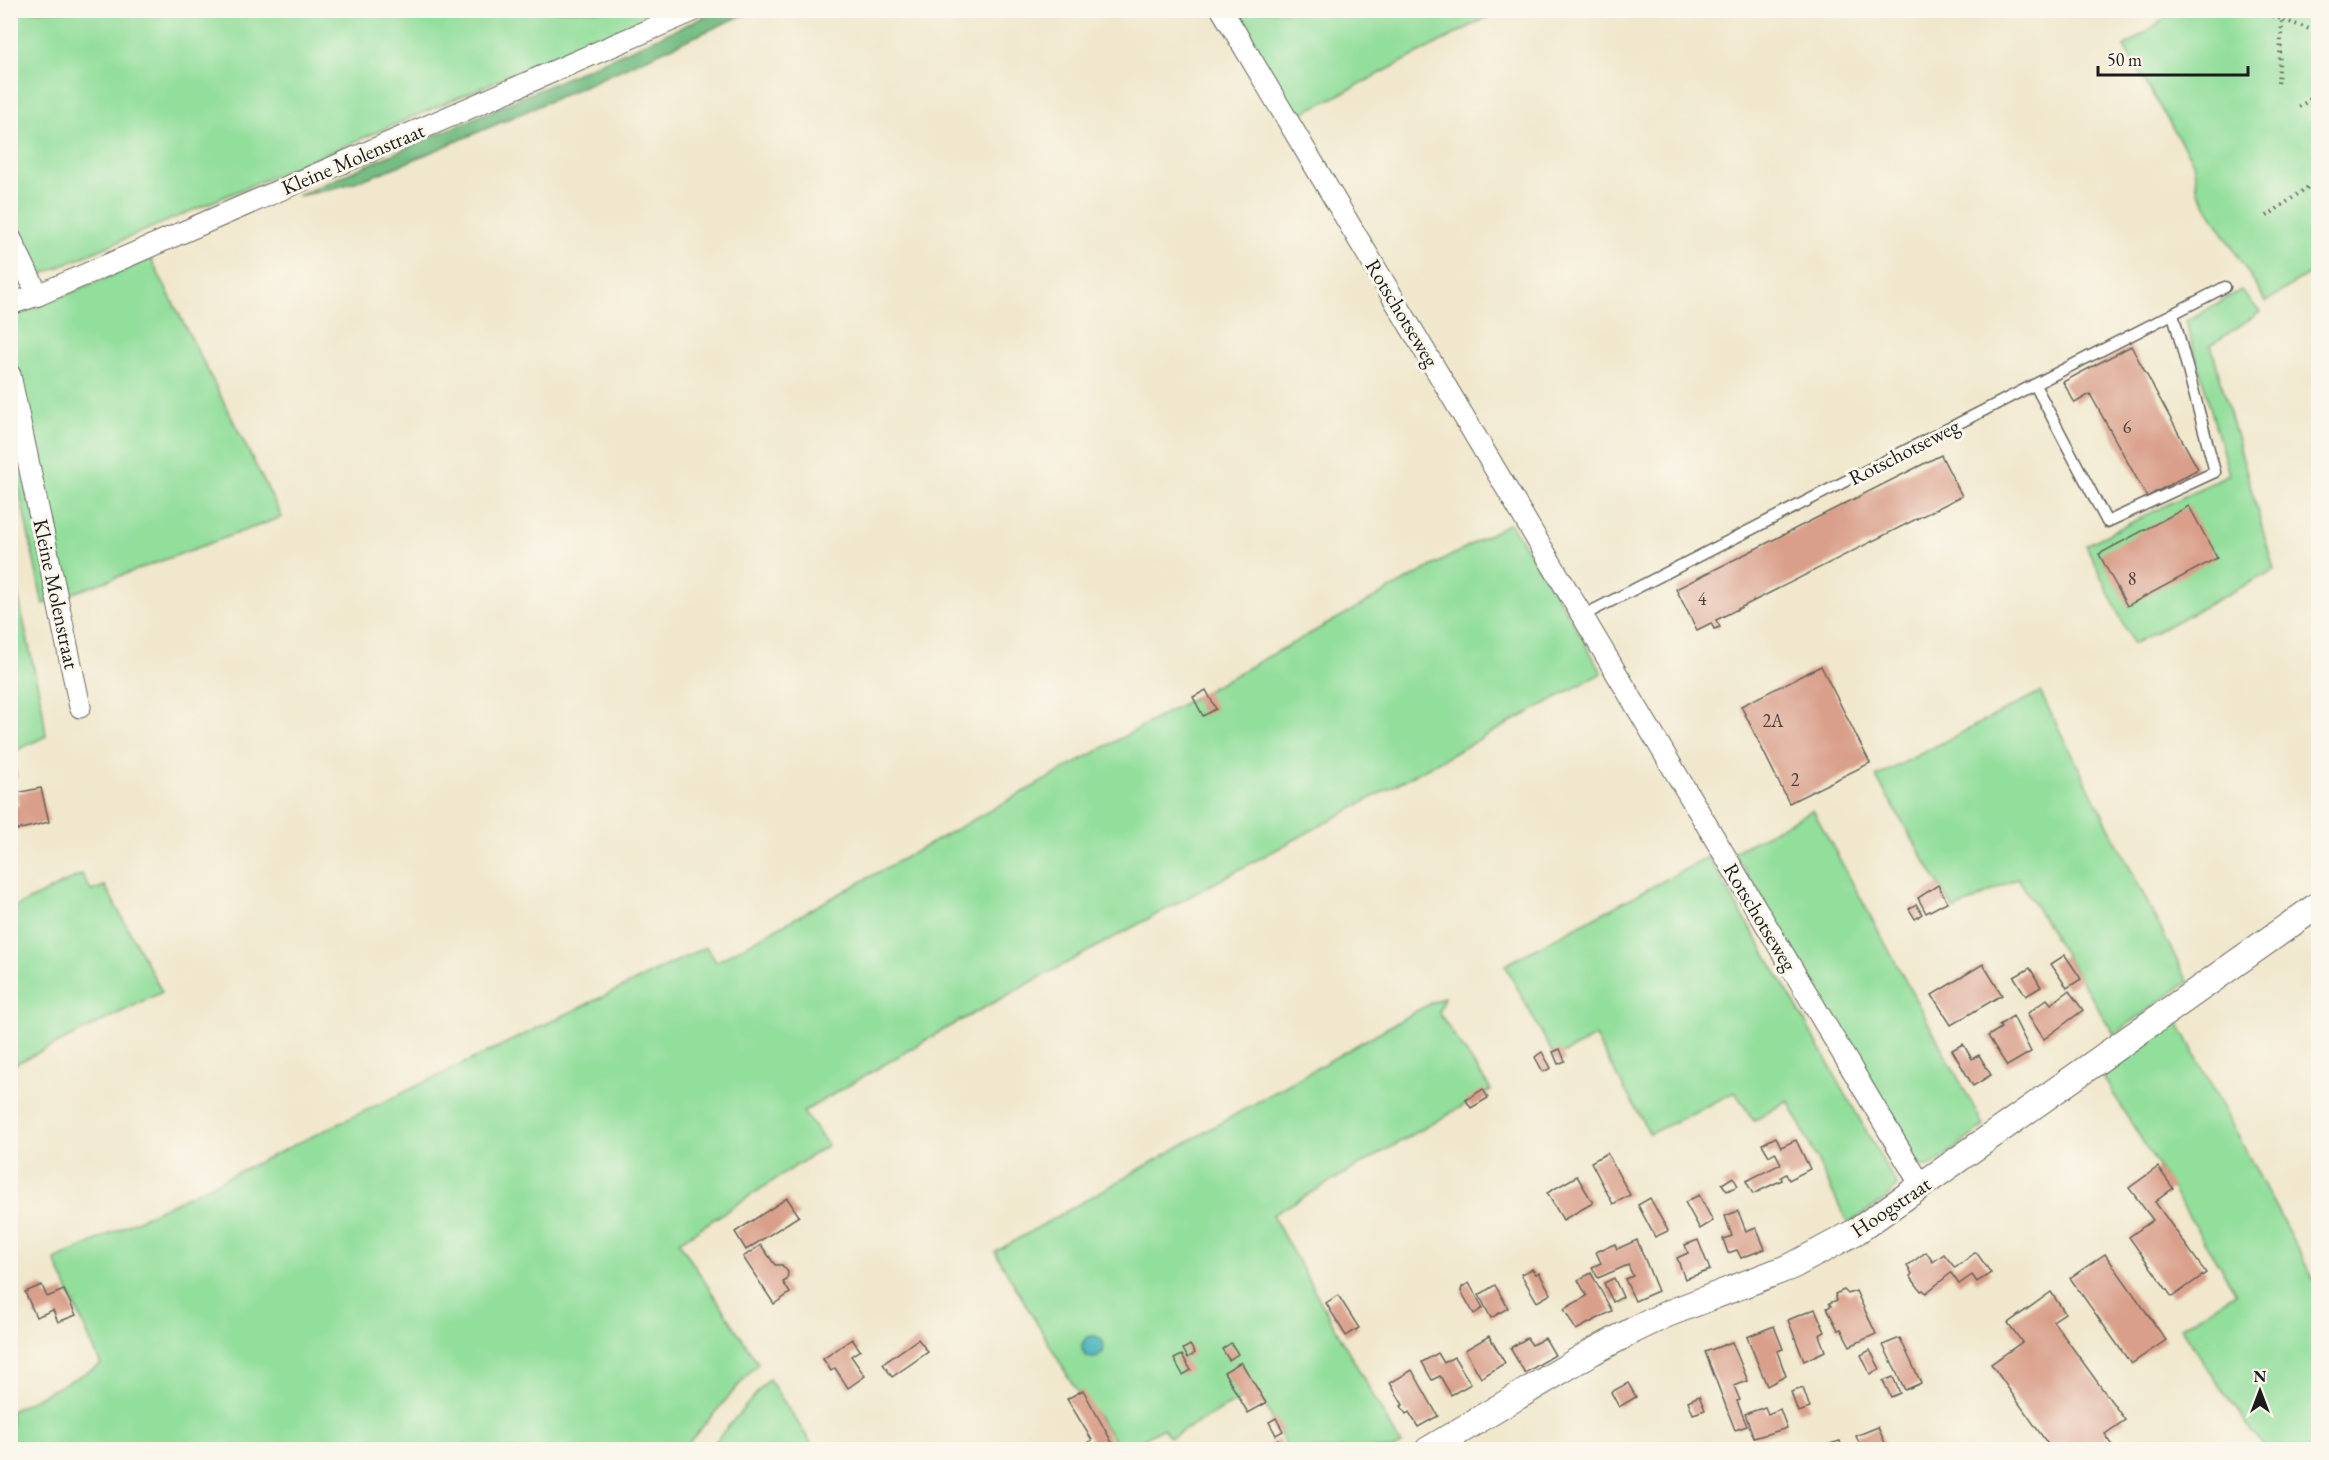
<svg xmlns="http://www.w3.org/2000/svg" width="2329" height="1460" viewBox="0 0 2329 1460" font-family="'EB Garamond',serif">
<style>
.green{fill:#92de9b;stroke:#577d5c;stroke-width:1.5;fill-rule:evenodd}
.forest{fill:#75bd83;stroke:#486c50;stroke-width:1.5}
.water{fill:#44b4bb;stroke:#30686c;stroke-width:1.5}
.building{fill:#d99f8a}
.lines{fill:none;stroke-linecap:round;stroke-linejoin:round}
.service-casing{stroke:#66635a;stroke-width:13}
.minor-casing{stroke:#66635a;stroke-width:23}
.tertiary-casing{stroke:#66635a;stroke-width:28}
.path{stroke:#66635a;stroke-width:4;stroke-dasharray:1.5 4.5;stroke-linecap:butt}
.service{stroke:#fff;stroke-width:10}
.minor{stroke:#fff;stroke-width:21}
.tertiary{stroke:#fff;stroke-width:26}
.labels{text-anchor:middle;stroke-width:6;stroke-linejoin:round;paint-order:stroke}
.number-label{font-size:18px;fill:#4b3d38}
.street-label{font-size:21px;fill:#1c1c1c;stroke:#fbf7ec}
</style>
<rect width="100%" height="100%" fill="#fbf7ec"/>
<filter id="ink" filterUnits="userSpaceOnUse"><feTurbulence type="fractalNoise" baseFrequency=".0167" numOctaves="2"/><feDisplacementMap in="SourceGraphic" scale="12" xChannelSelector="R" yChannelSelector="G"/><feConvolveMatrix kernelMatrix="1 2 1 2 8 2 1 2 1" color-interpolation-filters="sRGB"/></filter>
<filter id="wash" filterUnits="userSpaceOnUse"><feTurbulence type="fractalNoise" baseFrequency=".008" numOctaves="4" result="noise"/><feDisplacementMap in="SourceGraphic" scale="24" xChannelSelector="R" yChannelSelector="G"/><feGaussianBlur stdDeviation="1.35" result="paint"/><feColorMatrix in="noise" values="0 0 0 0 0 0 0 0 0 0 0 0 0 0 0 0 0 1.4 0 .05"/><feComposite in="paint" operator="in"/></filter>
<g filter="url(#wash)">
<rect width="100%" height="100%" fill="#f0e7cc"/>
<!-- green -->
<g class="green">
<polygon points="10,11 662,11 19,284 10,268"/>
<polygon points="1226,11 1499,11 1343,93 1291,118"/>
<polygon points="2176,11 2318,11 2318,267 2266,302 2198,192 2193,162 2124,47"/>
<polygon points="151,259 282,517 43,604 11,451 10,318"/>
<polygon points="2241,290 2260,312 2211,345 2274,570 2133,644 2086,545 2229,474 2186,321"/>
<polygon points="1510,523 1566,610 1602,673 943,1030 803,1112 828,1145 679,1242 758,1363 683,1449 11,1450 11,1411 101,1365 55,1260 706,947 716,962"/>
<polygon points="11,564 42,706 46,736 11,753"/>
<polygon points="2040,692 2188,982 2114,1034 2018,878 1954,910 1876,777"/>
<polygon points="1813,810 1984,1126 1932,1166 1920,1166 1734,852"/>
<polygon points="1708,857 1795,1004 1897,1186 1883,1201 1848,1224 1788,1100 1754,1121 1735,1092 1650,1134 1595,1037 1555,1058 1505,965"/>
<polygon points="82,874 91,891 105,886 162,992 11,1066 11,909"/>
<path d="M1444,997L1439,1013L1491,1090L1272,1215L1401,1445L1393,1449H1288L1257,1390L1170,1438L1163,1428L1144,1439L1149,1449H1120L1095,1412H1089L995,1252L1420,1009ZM1094,1336L1088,1357L1084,1353L1082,1344L1089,1337Z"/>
<polygon points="2178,1022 2318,1288 2318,1449 2265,1449 2210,1373 2181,1327 2236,1293 2103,1077"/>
<polygon points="769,1379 815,1449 708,1450"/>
</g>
<!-- forest -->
<path class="forest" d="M718,11H752C658,53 564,96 469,136C414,159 357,187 297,196Z"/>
<!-- water -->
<circle class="water" cx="1093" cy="1347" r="11"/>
<g id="blocks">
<!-- building -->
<g class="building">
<polygon points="2131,346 2198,469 2147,497 2090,394 2075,403 2063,382"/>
<polygon points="1941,455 1962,496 1716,620 1720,627 1714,629 1711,623 1697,630 1676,589"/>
<polygon points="2189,506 2217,558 2127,606 2099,554"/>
<polygon points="1821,666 1870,763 1789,803 1741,706"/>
<polygon points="1206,690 1216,709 1203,716 1193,697"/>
<polygon points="10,756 18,777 10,780"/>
<polygon points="41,788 49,822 17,830 12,807 19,805 16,793"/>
<polygon points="1938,885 1947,902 1926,913 1918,898"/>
<polygon points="1916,904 1922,914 1915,919 1909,909"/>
<polygon points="2065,955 2081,979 2067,988 2051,964"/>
<polygon points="1983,964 2002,995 1951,1025 1932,995"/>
<polygon points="2030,968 2041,987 2026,996 2014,977"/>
<polygon points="2069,991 2083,1010 2044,1039 2027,1014 2047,999 2051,1004"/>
<polygon points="2013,1016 2031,1052 2007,1066 1988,1036 2001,1028 1999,1025"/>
<polygon points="1963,1044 1972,1059 1979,1055 1991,1075 1973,1086 1952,1050"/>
<polygon points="1560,1049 1565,1061 1558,1064 1553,1052"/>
<polygon points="1542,1052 1551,1068 1543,1072 1535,1057"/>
<polygon points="1483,1089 1488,1098 1471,1108 1466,1100"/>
<polygon points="1776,1137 1781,1147 1796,1140 1810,1169 1789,1180 1786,1174 1781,1177 1782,1180 1753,1194 1746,1181 1781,1164 1775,1152 1769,1156 1762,1144"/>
<polygon points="1607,1153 1630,1195 1613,1204 1591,1162"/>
<polygon points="2158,1167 2173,1188 2155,1202 2206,1273 2172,1297 2129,1237 2153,1220 2129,1188"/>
<polygon points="1577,1176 1593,1203 1563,1220 1547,1193"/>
<polygon points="1733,1177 1738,1186 1727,1191 1722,1184"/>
<polygon points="1699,1195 1713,1221 1700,1229 1685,1202"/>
<polygon points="787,1198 799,1216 746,1250 735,1232"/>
<polygon points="1650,1198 1668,1231 1655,1237 1638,1205"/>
<polygon points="1738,1211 1746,1231 1756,1227 1765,1249 1741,1258 1737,1250 1728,1253 1723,1239 1732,1236 1725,1216"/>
<polygon points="1637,1240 1658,1291 1635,1301 1625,1279 1633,1276 1628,1265 1598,1278 1592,1267 1601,1263 1596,1252 1615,1244 1617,1249"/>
<polygon points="1698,1240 1710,1270 1685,1279 1677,1258 1688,1253 1685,1245"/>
<polygon points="761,1245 775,1265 782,1265 788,1272 787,1280 783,1282 790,1293 774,1304 743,1257"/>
<polygon points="1926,1252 1933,1262 1944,1254 1955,1268 1976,1252 1991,1273 1977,1282 1972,1275 1959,1284 1951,1273 1926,1293 1923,1290 1921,1291 1910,1276 1912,1274 1907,1266"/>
<polygon points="2105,1254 2166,1340 2131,1364 2070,1278"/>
<polygon points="1532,1269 1536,1274 1539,1273 1551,1294 1537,1302 1521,1274"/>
<polygon points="1591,1273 1612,1311 1576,1330 1564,1309 1587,1296 1578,1280"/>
<polygon points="1614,1278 1623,1297 1613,1302 1604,1283"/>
<polygon points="1469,1283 1483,1308 1474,1314 1461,1291 1462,1287"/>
<polygon points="42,1285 47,1297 64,1290 76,1315 58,1322 53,1310 36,1317 25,1292"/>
<polygon points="1495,1285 1508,1308 1491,1318 1479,1295"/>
<polygon points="1844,1290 1848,1294 1856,1291 1876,1334 1850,1346 1841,1329 1838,1330 1827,1308 1831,1306 1829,1303 1837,1300 1835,1294"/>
<polygon points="2051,1292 2065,1313 2053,1321 2125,1420 2105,1434 2114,1447 2110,1450 2052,1450 1991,1364 2022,1342 2008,1323"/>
<polygon points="1338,1295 1359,1328 1346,1336 1326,1303"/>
<polygon points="1815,1309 1825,1332 1819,1335 1825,1351 1804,1361 1788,1320"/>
<polygon points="1774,1326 1783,1349 1777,1351 1786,1376 1767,1386 1747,1337"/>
<polygon points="1489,1336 1505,1363 1481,1378 1465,1350"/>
<polygon points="1527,1338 1532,1345 1545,1338 1555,1355 1525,1373 1510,1348"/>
<polygon points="1900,1338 1921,1383 1905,1390 1883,1345"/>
<polygon points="852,1339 860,1350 851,1356 865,1376 848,1388 835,1368 831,1371 823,1359"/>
<polygon points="918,1339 928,1352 892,1377 883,1364"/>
<polygon points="1732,1342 1748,1381 1734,1386 1740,1400 1737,1401 1747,1426 1735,1430 1705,1352"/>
<polygon points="1231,1343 1238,1354 1229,1360 1222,1349"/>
<polygon points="1190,1345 1195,1353 1188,1358 1183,1349"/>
<polygon points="1870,1350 1880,1369 1870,1374 1861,1355"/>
<polygon points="1438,1353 1444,1363 1454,1357 1471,1384 1451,1395 1440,1376 1432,1380 1422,1362"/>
<polygon points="1182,1355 1191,1370 1183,1375 1174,1359"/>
<polygon points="1241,1362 1266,1403 1248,1413 1224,1372"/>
<polygon points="1412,1370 1438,1416 1418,1427 1409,1412 1406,1414 1401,1406 1403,1405 1390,1383"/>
<polygon points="1893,1377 1900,1393 1891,1397 1883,1381"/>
<polygon points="1628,1383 1636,1397 1619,1407 1611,1392"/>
<polygon points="1803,1388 1810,1408 1798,1412 1791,1392"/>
<polygon points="1083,1390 1115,1448 1111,1450 1090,1450 1087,1443 1092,1440 1067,1399"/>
<polygon points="1699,1396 1705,1410 1693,1414 1688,1401"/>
<polygon points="1765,1407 1768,1414 1780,1409 1787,1428 1754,1438 1745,1414"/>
<polygon points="1276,1418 1283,1431 1276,1435 1269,1422"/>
<polygon points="1878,1427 1888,1450 1862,1450 1856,1436"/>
<polygon points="1278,1439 1284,1450 1261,1450"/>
<polygon points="1840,1441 1843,1450 1824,1450 1823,1446"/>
</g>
</g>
</g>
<g filter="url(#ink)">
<use href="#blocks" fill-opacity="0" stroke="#66635a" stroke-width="1.5"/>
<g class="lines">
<!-- service casing -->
<g class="service-casing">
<g id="service">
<polyline points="2035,385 2107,522 2215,472 2173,314"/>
<polyline points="1582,616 2225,287"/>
</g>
</g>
<!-- minor casing -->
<g class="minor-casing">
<g id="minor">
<polyline points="1222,10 1922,1187"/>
<polyline points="10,237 38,295"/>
<polyline points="10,304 38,295 695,10"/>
<polyline points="10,375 80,707"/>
</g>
</g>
<!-- tertiary casing -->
<g class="tertiary-casing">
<polyline id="tertiary" points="1428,1450 1592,1352 1634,1330 1667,1314 1792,1266 1857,1231 2318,905"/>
</g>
<!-- path -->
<g class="path">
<polyline points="2256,10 2318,32"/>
<polyline points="2278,83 2283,10"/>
<polyline points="2299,107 2318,94"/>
<polyline points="2267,216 2318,180"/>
</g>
<!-- service -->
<use href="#service" class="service"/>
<!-- minor -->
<use href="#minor" class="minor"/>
<!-- tertiary -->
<use href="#tertiary" class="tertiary"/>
</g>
</g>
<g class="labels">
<!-- number labels -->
<g class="number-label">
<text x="2127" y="433">6</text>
<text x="2132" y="585">8</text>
<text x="1702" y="605">4</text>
<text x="1773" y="727">2A</text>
<text x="1795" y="786">2</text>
</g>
<!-- street labels -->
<g class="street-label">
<text transform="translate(353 159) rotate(-23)" y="7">Kleine Molenstraat</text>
<text transform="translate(1402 313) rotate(59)" y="7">Rotschotseweg</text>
<text transform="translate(1904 452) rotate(-27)" y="7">Rotschotseweg</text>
<text transform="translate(56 594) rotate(78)" y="7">Kleine Molenstraat</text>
<text transform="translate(1760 917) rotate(59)" y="7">Rotschotseweg</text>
<text transform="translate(1891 1207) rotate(-34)" y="7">Hoogstraat</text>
</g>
</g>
<!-- margin -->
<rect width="2329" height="1460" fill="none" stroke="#fbf7ec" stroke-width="36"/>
<!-- north arrow -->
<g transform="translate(2260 1391)" stroke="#fbf7ec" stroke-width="4.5" paint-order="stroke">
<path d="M0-4.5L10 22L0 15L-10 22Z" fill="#1c1c1c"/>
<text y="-9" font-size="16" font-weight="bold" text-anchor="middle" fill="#1c1c1c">N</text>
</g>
<!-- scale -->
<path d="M2098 66v9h150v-9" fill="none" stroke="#1c1c1c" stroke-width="3"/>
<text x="2107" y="66" font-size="18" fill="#1c1c1c" stroke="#fbf7ec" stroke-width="4.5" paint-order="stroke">50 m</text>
</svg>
